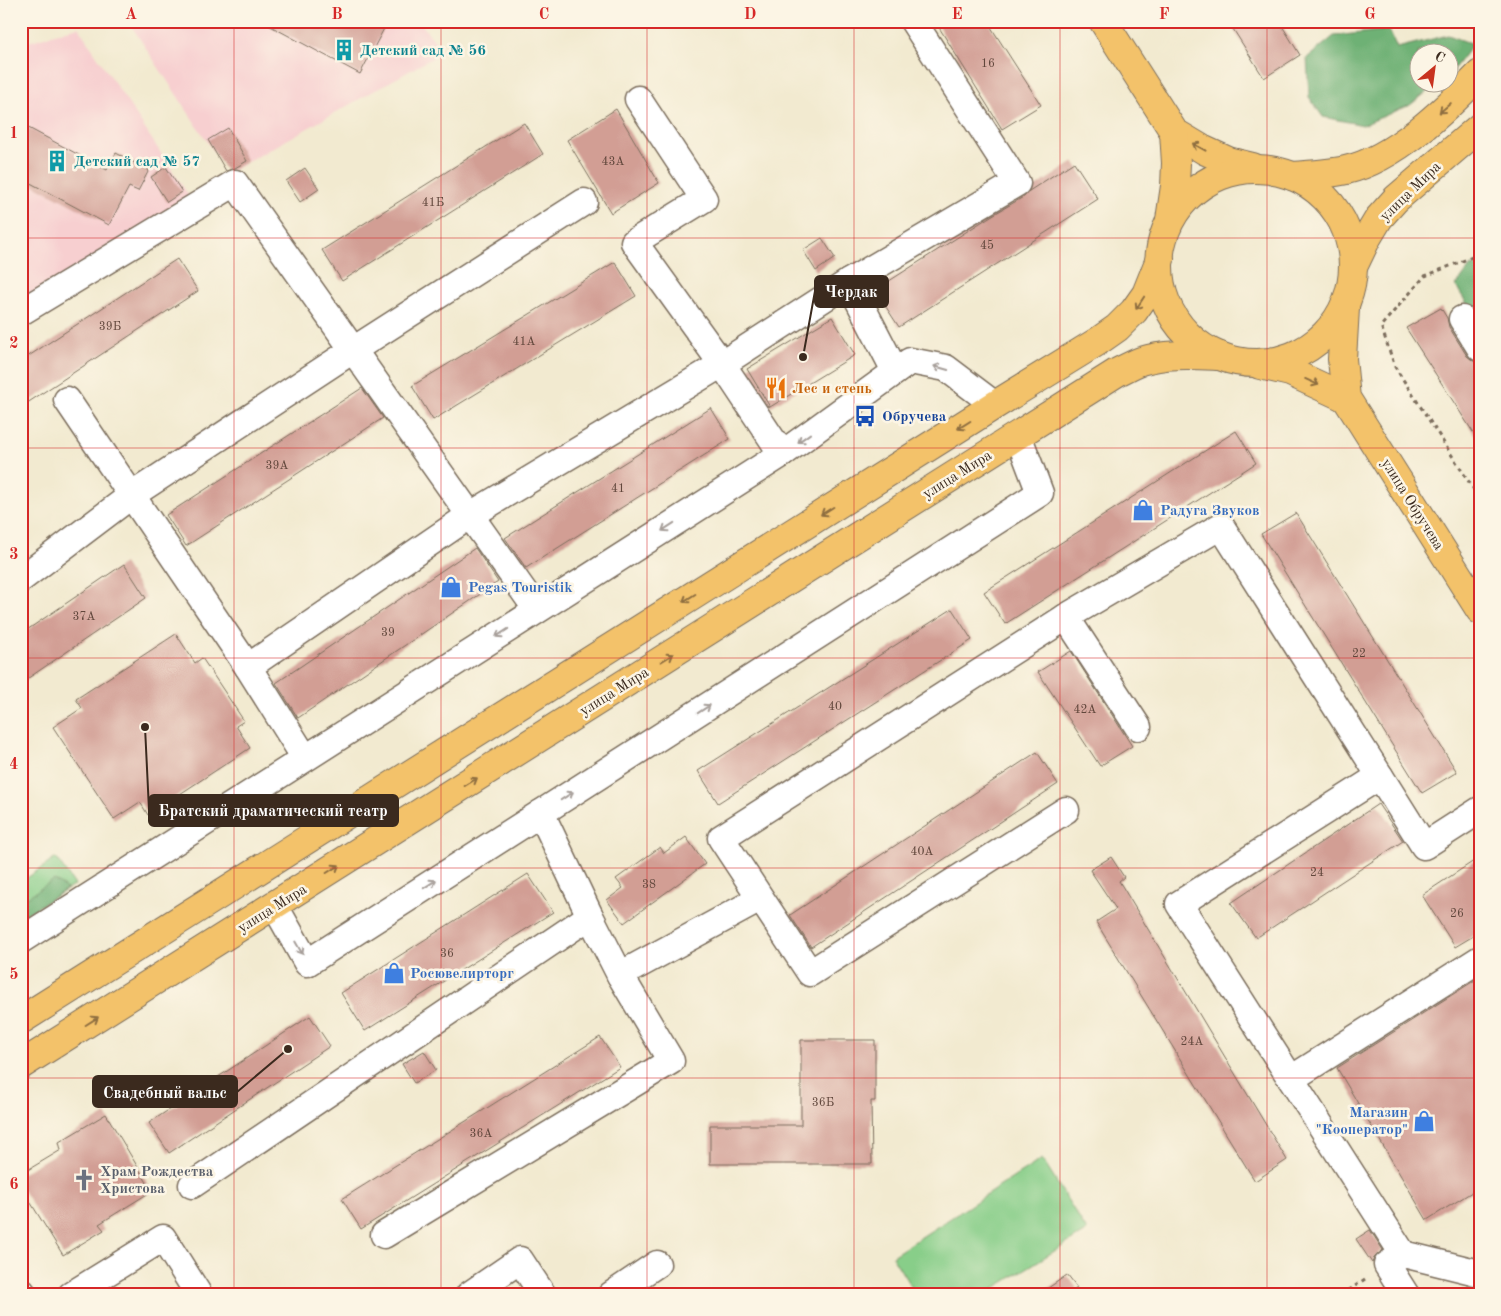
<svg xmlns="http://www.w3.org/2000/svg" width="1501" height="1316" viewBox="0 0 1501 1316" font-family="'Old Standard TT',serif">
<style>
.built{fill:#f7cfd0}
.green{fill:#88ce89;stroke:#627c54}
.forest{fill:#6eb175;stroke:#546e4a}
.building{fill:#d29e94}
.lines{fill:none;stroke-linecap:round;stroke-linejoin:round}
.minor-casing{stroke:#7b6d5c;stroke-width:29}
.major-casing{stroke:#7b6d5c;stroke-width:30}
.path{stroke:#7b6d5c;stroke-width:3;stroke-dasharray:4 4;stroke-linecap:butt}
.minor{stroke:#fff;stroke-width:26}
.major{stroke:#f3c26a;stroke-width:28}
.oneway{stroke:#8e6e40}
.oneway2{stroke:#a79f9a}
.grid{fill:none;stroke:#d62828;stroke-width:1;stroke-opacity:0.55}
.labels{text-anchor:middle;stroke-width:5;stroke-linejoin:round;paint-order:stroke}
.number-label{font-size:12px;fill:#61473c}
.culture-label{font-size:15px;font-weight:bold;fill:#0d838f;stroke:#fcf5e5;text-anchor:start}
.street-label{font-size:15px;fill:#3b2a1e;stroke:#fcf5e5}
.food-label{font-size:15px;font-weight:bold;fill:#c56008;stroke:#fcf5e5;text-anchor:start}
.transit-label{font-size:15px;font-weight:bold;fill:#164399;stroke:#fcf5e5;text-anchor:start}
.shop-label{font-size:15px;font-weight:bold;fill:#366cbe;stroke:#fcf5e5;text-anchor:start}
.worship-label{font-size:15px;font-weight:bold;fill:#5b616d;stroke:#fcf5e5;text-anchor:start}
.leader{fill:none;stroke:#3b2a1e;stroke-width:2}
.callout-dot{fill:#3b2a1e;stroke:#fcf5e5;stroke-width:2}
.callout{fill:#3b2a1e;stroke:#3b2a1e;stroke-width:2}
.callout-label{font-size:16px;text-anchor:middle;font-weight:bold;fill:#fff}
.neatline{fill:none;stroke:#d62828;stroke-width:2}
.grid-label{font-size:16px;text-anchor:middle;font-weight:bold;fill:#d62828}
</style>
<rect width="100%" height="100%" fill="#fcf5e5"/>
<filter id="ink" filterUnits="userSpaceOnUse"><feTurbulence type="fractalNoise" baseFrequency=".02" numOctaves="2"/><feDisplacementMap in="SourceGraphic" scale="10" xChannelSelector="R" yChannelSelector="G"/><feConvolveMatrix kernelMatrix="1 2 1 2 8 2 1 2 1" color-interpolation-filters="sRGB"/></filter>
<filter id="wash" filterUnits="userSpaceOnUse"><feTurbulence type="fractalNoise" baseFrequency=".0096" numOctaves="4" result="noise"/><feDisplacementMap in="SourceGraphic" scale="20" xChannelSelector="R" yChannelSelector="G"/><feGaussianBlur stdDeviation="1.12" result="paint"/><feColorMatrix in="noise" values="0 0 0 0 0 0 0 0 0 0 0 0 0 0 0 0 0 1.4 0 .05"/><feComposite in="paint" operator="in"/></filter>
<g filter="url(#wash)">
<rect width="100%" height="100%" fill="#f2ead0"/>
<!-- built -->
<g class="built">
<polygon points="135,21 419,21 443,52 228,173 132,27"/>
<polygon points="78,27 191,199 21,302 21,44"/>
</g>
<!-- green -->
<g class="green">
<polygon points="56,858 75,885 21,917 21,882"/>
<polygon points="1042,1159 1087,1231 983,1295 916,1295 892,1256"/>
</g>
<!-- forest -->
<g class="forest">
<polygon points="1389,30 1397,48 1448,35 1473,44 1449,75 1448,52 1418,52 1418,82 1439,83 1410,105 1363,125 1323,117 1309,97 1307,58 1334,36"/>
<polygon points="1480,264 1480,325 1456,286 1470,267"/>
<polygon points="54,880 67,889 21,917 21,901"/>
</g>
<g id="blocks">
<!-- building -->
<g class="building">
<polygon points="261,21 388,21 360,74"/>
<polygon points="935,21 987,21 1041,105 1002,129"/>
<polygon points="1228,21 1279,21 1300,55 1264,78"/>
<polygon points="616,109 659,183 611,213 567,140"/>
<polygon points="524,123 543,154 342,281 322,250"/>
<polygon points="21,124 107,170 116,153 149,170 138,191 129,187 109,225 21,178"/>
<polygon points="228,128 247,161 235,168 226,171 208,140"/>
<polygon points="1074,162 1098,199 899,327 875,290 991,216 1025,196 1029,191"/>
<polygon points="166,167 182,192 167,202 151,177"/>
<polygon points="305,168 319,189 300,202 286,181"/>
<polygon points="822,238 835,258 816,271 803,250"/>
<polygon points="177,259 198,291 21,407 21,361"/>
<polygon points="615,262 636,296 433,420 412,386"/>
<polygon points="1441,308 1447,318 1449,327 1467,356 1475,362 1480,369 1480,443 1406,328"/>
<polygon points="832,317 855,355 770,407 747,369"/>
<polygon points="362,388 383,418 186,546 166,515"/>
<polygon points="711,408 730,439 526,568 505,538"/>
<polygon points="1236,431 1256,463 1005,624 984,592"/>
<polygon points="1296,513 1457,772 1422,793 1261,534"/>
<polygon points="475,548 498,582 298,718 276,683"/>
<polygon points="124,564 146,598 21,683 21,634"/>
<polygon points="952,609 972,640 718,803 698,771"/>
<polygon points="176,634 195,663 202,658 244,721 236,726 250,748 148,815 140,802 114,819 53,727 82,708 76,699"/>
<polygon points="1071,651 1132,746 1100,766 1038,672"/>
<polygon points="1037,752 1058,784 811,947 790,915"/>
<polygon points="1378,804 1403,841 1256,938 1231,903"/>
<polygon points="686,837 705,864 624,923 607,900 623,888 616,879 660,847 664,853"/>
<polygon points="1111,857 1124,877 1119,881 1287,1160 1255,1181 1096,922 1116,909 1090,870"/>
<polygon points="1480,857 1480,932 1455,947 1422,895"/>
<polygon points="528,874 553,912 365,1031 341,993"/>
<polygon points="1480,977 1480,1187 1427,1220 1337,1068"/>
<polygon points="310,1016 330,1046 169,1153 149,1123"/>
<polygon points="600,1037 620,1067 361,1229 342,1199"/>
<polygon points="801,1040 875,1040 875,1101 871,1101 872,1164 710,1164 710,1125 801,1125"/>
<polygon points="424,1051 436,1070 414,1083 402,1064"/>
<polygon points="106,1114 152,1191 99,1224 104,1230 63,1255 21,1187 21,1174 61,1150 59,1142"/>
<polygon points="1370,1230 1383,1250 1374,1258 1372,1263 1356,1239"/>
<polygon points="1067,1275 1077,1288 1067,1295 1038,1295"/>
</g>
</g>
</g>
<g filter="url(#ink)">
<use href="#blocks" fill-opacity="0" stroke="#7b6d5c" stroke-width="1"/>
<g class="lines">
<!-- minor casing -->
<g class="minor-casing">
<g id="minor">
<polyline points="21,312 235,183 537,610"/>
<polyline points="1462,319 1480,348"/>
<polyline points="895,371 849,282 1017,183 913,21"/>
<polyline points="67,400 248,667"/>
<polyline points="782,454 722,364 849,282"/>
<polyline points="21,579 132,495 353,350 584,202"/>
<polyline points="1066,617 721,838 810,973 1066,810"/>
<polyline points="1138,727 1066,617 1221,526 1380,776"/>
<polyline points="305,758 248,667 469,516 722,364 634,242 704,199 638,99"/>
<polyline points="541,813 590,916 620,975"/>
<polyline points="275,906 307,963 1040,493 1018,435"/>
<polyline points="21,940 782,454 910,361 946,368 995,405"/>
<polyline points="1291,1079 1179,904 1380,776 1424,846 1480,810"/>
<polyline points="192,1185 590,916"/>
<polyline points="384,1235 671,1061 620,975 760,899"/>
<polyline points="1403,1254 1480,1273"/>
<polyline points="21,1291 24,1295"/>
<polyline points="71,1295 163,1238 199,1295"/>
<polyline points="469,1295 520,1260 543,1295"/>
<polyline points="611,1295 657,1264"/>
<polyline points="1406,1295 1387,1265 1403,1254 1291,1079 1480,959"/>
</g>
</g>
<!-- major casing -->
<g class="major-casing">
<g id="major">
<polyline points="1103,21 1174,132 1204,150 1228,161 1253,167"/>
<circle cx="1256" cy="266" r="97"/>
<path d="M1292,176C1310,175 1328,174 1346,170C1395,159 1446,109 1480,74"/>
<polyline points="1170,220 1175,186 1176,163 1174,132"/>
<polyline points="1354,265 1367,238 1379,218 1396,199 1480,127"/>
<polyline points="1345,308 1342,359 1346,398 1480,610"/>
<polyline points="1260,365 1290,372 1346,398"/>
<polyline points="21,1020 995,405 1097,342 1117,328 1134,311 1146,294 1160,259"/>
<path d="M21,1065L1116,373C1124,369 1133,364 1141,361C1166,353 1194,355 1220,356"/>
</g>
</g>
<!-- path -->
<g class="path">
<polyline points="1480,254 1425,276 1381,326 1395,367 1480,499"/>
<polyline points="1342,1295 1368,1277"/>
</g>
<!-- minor -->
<use href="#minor" class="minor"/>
<!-- major -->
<use href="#major" class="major"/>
</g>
<!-- one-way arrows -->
<defs><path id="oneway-shaft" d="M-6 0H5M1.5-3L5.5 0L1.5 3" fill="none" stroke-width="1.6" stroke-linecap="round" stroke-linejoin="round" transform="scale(1.25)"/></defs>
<g class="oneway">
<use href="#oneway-shaft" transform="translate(1445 108) rotate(140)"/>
<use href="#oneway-shaft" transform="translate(1199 147) rotate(-151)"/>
<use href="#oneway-shaft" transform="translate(1140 303) rotate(123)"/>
<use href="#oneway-shaft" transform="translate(1312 382) rotate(24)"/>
<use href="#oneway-shaft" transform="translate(964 425) rotate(148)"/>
<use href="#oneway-shaft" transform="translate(827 511) rotate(148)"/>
<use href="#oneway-shaft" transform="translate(689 598) rotate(148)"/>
<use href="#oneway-shaft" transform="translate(667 658) rotate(-32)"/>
<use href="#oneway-shaft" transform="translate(471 782) rotate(-32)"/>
<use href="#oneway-shaft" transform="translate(333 869) rotate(-32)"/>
<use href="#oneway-shaft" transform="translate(92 1021) rotate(-32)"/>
</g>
<g class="oneway2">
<use href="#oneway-shaft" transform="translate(941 368) rotate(-164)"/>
<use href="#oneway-shaft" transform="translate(804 438) rotate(144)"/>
<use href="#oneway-shaft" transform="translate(668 527) rotate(147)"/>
<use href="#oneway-shaft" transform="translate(502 633) rotate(147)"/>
<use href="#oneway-shaft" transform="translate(704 709) rotate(-33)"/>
<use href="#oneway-shaft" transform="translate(567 796) rotate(-33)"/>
<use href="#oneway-shaft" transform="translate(430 884) rotate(-33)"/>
<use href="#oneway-shaft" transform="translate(299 948) rotate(60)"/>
</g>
</g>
<!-- grid -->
<path class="grid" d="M234,21V1295M441,21V1295M647,21V1295M854,21V1295M1060,21V1295M1267,21V1295M21,238H1480M21,448H1480M21,658H1480M21,868H1480M21,1078H1480"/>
<!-- icons -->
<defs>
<g id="building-bare" transform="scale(1.725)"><path d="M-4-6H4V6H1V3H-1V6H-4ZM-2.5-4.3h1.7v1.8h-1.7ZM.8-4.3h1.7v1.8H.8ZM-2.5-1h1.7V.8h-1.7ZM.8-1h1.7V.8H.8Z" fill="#0f9aa8" stroke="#fcf5e5" stroke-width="2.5" paint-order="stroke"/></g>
<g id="restaurant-bare" transform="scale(1.725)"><path d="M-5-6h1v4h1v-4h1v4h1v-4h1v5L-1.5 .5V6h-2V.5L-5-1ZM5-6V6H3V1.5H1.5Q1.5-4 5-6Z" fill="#e8710a" stroke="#fcf5e5" stroke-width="2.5" paint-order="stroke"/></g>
<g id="bus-bare" transform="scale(1.725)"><path d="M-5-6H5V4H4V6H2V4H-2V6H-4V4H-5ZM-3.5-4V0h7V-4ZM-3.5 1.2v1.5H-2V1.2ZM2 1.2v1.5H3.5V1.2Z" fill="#1a4fb4" stroke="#fcf5e5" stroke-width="2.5" paint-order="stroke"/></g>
<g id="shop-bare" transform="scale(1.725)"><path d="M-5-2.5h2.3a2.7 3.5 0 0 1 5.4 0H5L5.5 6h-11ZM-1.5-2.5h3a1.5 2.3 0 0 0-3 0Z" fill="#3f7fe0" stroke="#fcf5e5" stroke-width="2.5" paint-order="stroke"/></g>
<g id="church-bare" transform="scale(1.725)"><path d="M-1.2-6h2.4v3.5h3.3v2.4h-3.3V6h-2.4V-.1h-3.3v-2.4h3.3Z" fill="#6b7280" stroke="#fcf5e5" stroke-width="2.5" paint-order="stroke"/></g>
</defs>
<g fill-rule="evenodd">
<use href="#building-bare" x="344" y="50"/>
<use href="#building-bare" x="57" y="161"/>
<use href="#restaurant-bare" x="776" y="388"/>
<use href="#bus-bare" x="865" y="416"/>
<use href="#shop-bare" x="1143" y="510"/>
<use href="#shop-bare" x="451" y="587"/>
<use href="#shop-bare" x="394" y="973"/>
<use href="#shop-bare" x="1424" y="1121"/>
<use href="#church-bare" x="84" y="1180"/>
</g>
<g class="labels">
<!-- number labels -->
<g class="number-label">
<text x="988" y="67">16</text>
<text x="613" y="165">43А</text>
<text x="433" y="206">41Б</text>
<text x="987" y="249">45</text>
<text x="110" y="330">39Б</text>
<text x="524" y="345">41А</text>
<text x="277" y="469">39А</text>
<text x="618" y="492">41</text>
<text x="84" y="620">37А</text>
<text x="388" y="636">39</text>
<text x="1359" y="657">22</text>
<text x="835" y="710">40</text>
<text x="1085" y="713">42А</text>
<text x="922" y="855">40А</text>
<text x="1317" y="876">24</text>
<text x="649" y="888">38</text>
<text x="1457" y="917">26</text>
<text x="447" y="957">36</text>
<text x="1192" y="1045">24А</text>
<text x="823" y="1106">36Б</text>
<text x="481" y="1137">36А</text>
</g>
<!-- culture labels -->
<g class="culture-label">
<text x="360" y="55">Детский сад № 56</text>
<text x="74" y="166">Детский сад № 57</text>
</g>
<!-- street labels -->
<g class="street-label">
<text transform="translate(1410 191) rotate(-44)" y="5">улица Мира</text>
<text transform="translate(957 474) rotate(-32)" y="5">улица Мира</text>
<text transform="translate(1413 504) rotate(58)" y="5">улица Обручева</text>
<text transform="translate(614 691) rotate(-32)" y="5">улица Мира</text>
<text transform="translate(272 908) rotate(-32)" y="5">улица Мира</text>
</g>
<!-- food labels -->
<g class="food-label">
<text x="792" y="393">Лес и степь</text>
</g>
<!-- transit labels -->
<g class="transit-label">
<text x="882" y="421">Обручева</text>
</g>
<!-- shop labels -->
<g class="shop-label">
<text x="1160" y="515">Радуга Звуков</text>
<text x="468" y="592">Pegas Touristik</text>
<text x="410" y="978">Росювелирторг</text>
<text x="1408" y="1117" text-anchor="end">Магазин<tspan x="1408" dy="17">"Кооператор"</tspan></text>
</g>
<!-- worship labels -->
<g class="worship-label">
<text x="100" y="1176">Храм Рождества<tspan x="100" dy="17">Христова</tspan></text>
</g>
</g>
<!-- callouts -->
<path class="leader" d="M803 357L815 291M145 727L149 810M288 1049L237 1092"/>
<g class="callout-dot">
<circle cx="803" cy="357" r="5"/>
<circle cx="145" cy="727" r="5"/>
<circle cx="288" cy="1049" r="5"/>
</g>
<g class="callout">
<rect x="815" y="276" width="73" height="31" rx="5"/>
<rect x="149" y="795" width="249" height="31" rx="5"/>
<rect x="93" y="1076" width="144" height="31" rx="5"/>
</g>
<g class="callout-label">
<text x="851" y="297">Чердак</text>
<text x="273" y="816">Братский драматический театр</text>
<text x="165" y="1098">Свадебный вальс</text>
</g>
<!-- margin -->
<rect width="1501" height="1316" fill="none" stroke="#fcf5e5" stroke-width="55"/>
<!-- north arrow -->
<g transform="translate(1434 68) rotate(29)"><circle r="24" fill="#fcf5e5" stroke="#afa495"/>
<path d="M0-4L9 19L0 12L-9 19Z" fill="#c8321e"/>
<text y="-8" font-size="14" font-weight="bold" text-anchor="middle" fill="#3b2a1e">С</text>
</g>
<rect x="28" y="28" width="1446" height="1260" class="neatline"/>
<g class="grid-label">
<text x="131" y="19">A</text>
<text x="337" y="19">B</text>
<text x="544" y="19">C</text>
<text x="750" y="19">D</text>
<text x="957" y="19">E</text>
<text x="1164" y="19">F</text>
<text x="1370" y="19">G</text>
<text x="14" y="138">1</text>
<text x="14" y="348">2</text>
<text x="14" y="559">3</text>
<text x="14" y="769">4</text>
<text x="14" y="979">5</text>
<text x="14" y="1189">6</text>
</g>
</svg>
